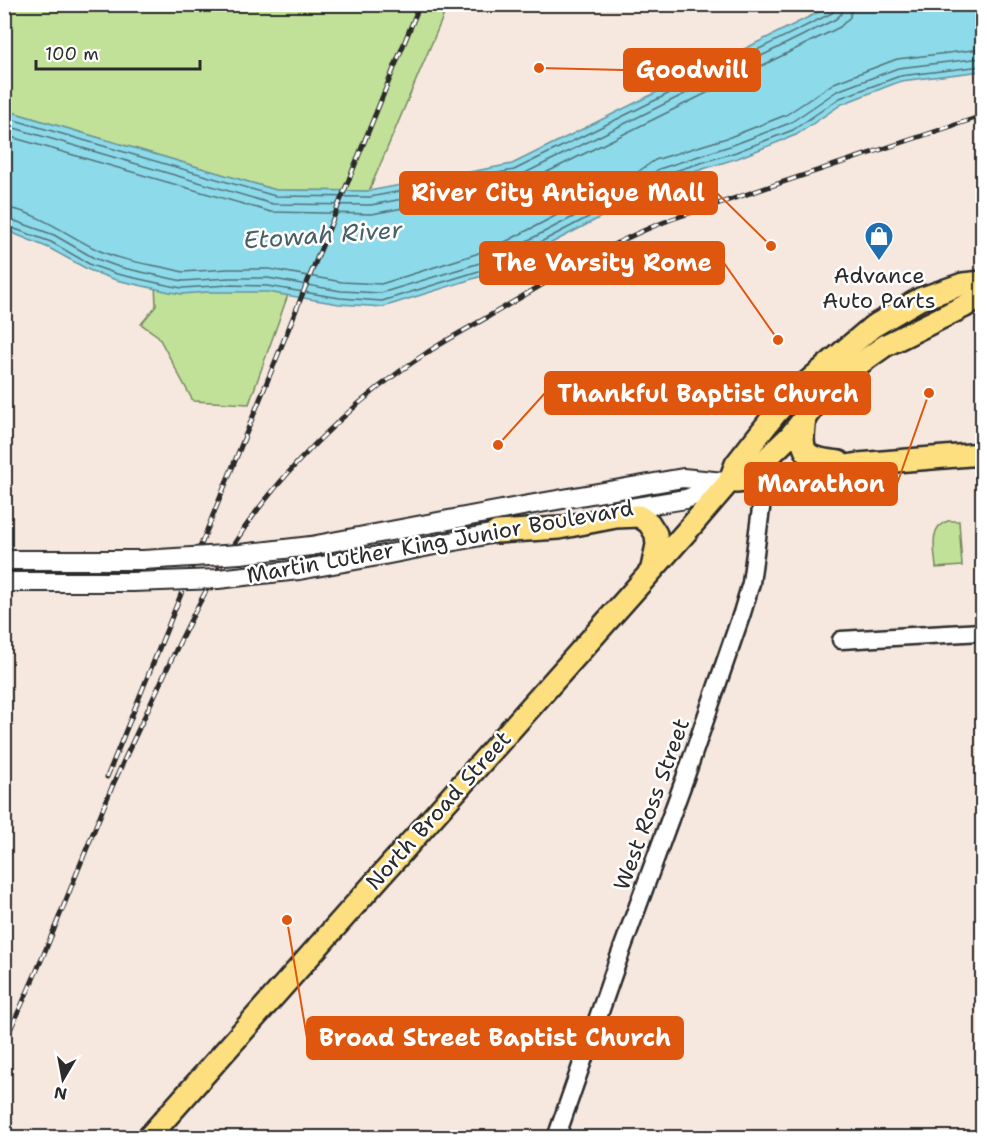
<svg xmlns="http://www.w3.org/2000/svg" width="987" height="1142" viewBox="0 0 987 1142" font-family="'Shantell Sans',sans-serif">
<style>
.green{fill:#c1e098;stroke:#768662;stroke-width:1.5}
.water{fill:#8cdaea;stroke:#65949e;stroke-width:1.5}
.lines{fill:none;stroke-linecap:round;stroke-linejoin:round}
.shore{stroke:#527177;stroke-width:1.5}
.tertiary-casing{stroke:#2b2b2b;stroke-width:21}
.secondary-casing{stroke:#2b2b2b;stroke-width:22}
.primary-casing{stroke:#2b2b2b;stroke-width:26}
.tertiary{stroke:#fff;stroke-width:16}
.secondary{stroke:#fff;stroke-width:18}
.primary{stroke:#fddf80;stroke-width:21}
.rail-casing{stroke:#2b2b2b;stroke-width:5}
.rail{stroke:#fff;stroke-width:3;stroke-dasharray:9;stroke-linecap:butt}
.secondary-bridge-casing{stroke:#2b2b2b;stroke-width:22;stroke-linecap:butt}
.secondary-bridge{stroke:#fff;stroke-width:18}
.labels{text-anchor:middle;stroke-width:5;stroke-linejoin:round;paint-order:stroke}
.poi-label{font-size:22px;fill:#2b2b2b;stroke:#fff}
.street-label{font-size:22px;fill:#2b2b2b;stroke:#fff}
.water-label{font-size:24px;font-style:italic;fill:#486064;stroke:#fff}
.leader{fill:none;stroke:#df570e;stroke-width:2}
.callout-dot{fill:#df570e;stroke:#fff;stroke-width:2}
.callout{fill:#df570e;stroke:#df570e;stroke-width:2}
.callout-label{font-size:24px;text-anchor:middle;font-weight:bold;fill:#fff}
</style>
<rect width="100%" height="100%" fill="#f6e8de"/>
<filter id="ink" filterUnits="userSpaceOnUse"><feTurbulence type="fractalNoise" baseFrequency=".0167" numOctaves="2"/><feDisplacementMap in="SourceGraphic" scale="12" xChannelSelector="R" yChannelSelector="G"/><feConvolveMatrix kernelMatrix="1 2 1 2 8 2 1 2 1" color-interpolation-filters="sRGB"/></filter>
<g filter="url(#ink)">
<!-- green -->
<g class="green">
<polygon points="4,5 448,5 369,191 276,190 5,110"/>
<polygon points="155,283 289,292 249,404 193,401 158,336 141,324 156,306"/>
<path d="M948,521H959L962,566L936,568C935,552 928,526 948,521Z"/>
</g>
<!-- water -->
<polygon class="water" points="835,4 982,5 982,71 901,81 842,104 796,135 738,158 665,181 643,195 519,260 485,275 383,307 339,304 267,292 207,292 182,294 170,292 116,280 89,270 49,248 5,230 5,110 276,190 369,191 512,164"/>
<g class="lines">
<!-- shore -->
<g class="shore">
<polyline points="4,117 275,196 370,197 514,170 832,13 835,9 836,4"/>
<polyline points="4,125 273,204 371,205 517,177 836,19 842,13 843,4"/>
<polyline points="4,135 271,212 372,214 521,185 840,27 850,17 852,4"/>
<path d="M4,208C33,209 72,238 98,250C122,261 149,264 175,270L183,272L228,269H269L342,282L381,284L476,254L509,240L632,176L655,160L730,137L786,115L834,83L897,59L982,49"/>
<polyline points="4,217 54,235 94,258 119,267 173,279 183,281 229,278 268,278 341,291 381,293 480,263 513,248 637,184 659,169 733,145 790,123 837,91 898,68 982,58"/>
<polyline points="4,225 51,242 91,265 117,274 171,286 182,288 229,285 267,286 340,298 382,301 482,270 516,255 640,190 662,175 736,152 793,130 840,98 900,76 982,66"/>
</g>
<!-- tertiary casing -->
<g class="tertiary-casing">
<g id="tertiary">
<polyline points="841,640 982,632"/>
<polyline points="556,1138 618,960 685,778 742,613 751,583 765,479"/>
</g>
</g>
<!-- secondary casing -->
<g class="secondary-casing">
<g id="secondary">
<polyline points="618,510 686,499 729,482"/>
<polyline points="311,546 523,506 683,478 724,482"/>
<polyline points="4,560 143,560"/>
<polyline points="299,570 384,555 511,530"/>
<polyline points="4,582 132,582"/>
</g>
</g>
<!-- primary casing -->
<g class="primary-casing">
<g id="primary">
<path d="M805,418C800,454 803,458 839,462"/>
<polyline points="729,482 765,460 790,436 827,390 855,367 886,345 965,306 982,295"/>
<polyline points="736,482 785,477 858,464 982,454"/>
<polyline points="497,532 559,528 616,517 639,516 649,523 656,534 657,545 652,568"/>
<polyline points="148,1138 686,532 729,482 736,464 776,413 798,390 872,327 920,299 963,284 982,282"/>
</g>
</g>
<!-- tertiary -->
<use href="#tertiary" class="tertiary"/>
<!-- secondary -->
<use href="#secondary" class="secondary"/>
<!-- primary -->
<use href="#primary" class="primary"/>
<!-- rail casing -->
<g class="rail-casing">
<g id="rail">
<polyline points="107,777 420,4"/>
<path d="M4,1042C45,959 76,872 112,787C127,753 143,720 159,686C187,625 218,562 259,508C305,449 362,395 425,354C446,340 469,328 491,315C551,280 607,243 672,219L982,116"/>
</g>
</g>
<!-- rail -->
<use href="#rail" class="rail"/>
<!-- secondary-bridge casing -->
<g class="secondary-bridge-casing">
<g id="secondary-bridge">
<polyline points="143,560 240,554 311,546"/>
<polyline points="132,582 218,579 299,570"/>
</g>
</g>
<!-- secondary-bridge -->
<use href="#secondary-bridge" class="secondary-bridge"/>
</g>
</g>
<!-- icons -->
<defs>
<g id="shop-pin" transform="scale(1.5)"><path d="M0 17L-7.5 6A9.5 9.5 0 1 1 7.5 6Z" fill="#1f6fb2" stroke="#fff"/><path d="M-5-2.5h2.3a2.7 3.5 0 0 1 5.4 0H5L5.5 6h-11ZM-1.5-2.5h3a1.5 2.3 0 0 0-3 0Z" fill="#fff"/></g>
</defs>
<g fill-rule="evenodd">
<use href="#shop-pin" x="879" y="236"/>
</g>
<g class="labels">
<!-- poi labels -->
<g class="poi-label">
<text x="879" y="283">Advance<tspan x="879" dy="25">Auto Parts</tspan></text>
</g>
<!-- street labels -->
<g class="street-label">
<text transform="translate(440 541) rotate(-10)" y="8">Martin Luther King Junior Boulevard</text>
<text transform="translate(651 804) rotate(-70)" y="8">West Ross Street</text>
<text transform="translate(438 810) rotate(-48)" y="8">North Broad Street</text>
</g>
<!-- water labels -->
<g class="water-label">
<text transform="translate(323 235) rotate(-4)" y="8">Etowah River</text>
</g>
</g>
<!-- callouts -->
<path class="leader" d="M539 68L624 70M771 246L717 193M778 340L724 263M498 445L545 393M929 393L897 484M287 920L307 1038"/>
<g class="callout-dot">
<circle cx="539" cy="68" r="6"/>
<circle cx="771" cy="246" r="6"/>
<circle cx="778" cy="340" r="6"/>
<circle cx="498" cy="445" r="6"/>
<circle cx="929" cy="393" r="6"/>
<circle cx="287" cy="920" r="6"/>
</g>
<g class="callout">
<rect x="624" y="49" width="136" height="42" rx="6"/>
<rect x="400" y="172" width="317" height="42" rx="6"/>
<rect x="480" y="242" width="244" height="42" rx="6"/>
<rect x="545" y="372" width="325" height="42" rx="6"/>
<rect x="745" y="463" width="152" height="42" rx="6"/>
<rect x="307" y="1017" width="376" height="42" rx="6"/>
</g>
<g class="callout-label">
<text x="692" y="78">Goodwill</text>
<text x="558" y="201">River City Antique Mall</text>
<text x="602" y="271">The Varsity Rome</text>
<text x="708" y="402">Thankful Baptist Church</text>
<text x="821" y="492">Marathon</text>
<text x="495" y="1046">Broad Street Baptist Church</text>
</g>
<!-- margin -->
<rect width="987" height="1142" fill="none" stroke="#fff" stroke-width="24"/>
<rect x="12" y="12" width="963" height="1118" fill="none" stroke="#2b2b2b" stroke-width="2" filter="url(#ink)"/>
<!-- north arrow -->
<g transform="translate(63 1079) rotate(190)" stroke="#ffffff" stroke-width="4.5" paint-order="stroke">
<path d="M0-4.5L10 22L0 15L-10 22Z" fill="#2b2b2b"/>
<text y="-9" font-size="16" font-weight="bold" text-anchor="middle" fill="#2b2b2b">N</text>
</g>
<!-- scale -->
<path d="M36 60v9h164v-9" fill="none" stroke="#2b2b2b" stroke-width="3"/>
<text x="45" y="60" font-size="18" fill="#2b2b2b" stroke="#ffffff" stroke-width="4.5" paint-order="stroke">100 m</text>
</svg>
